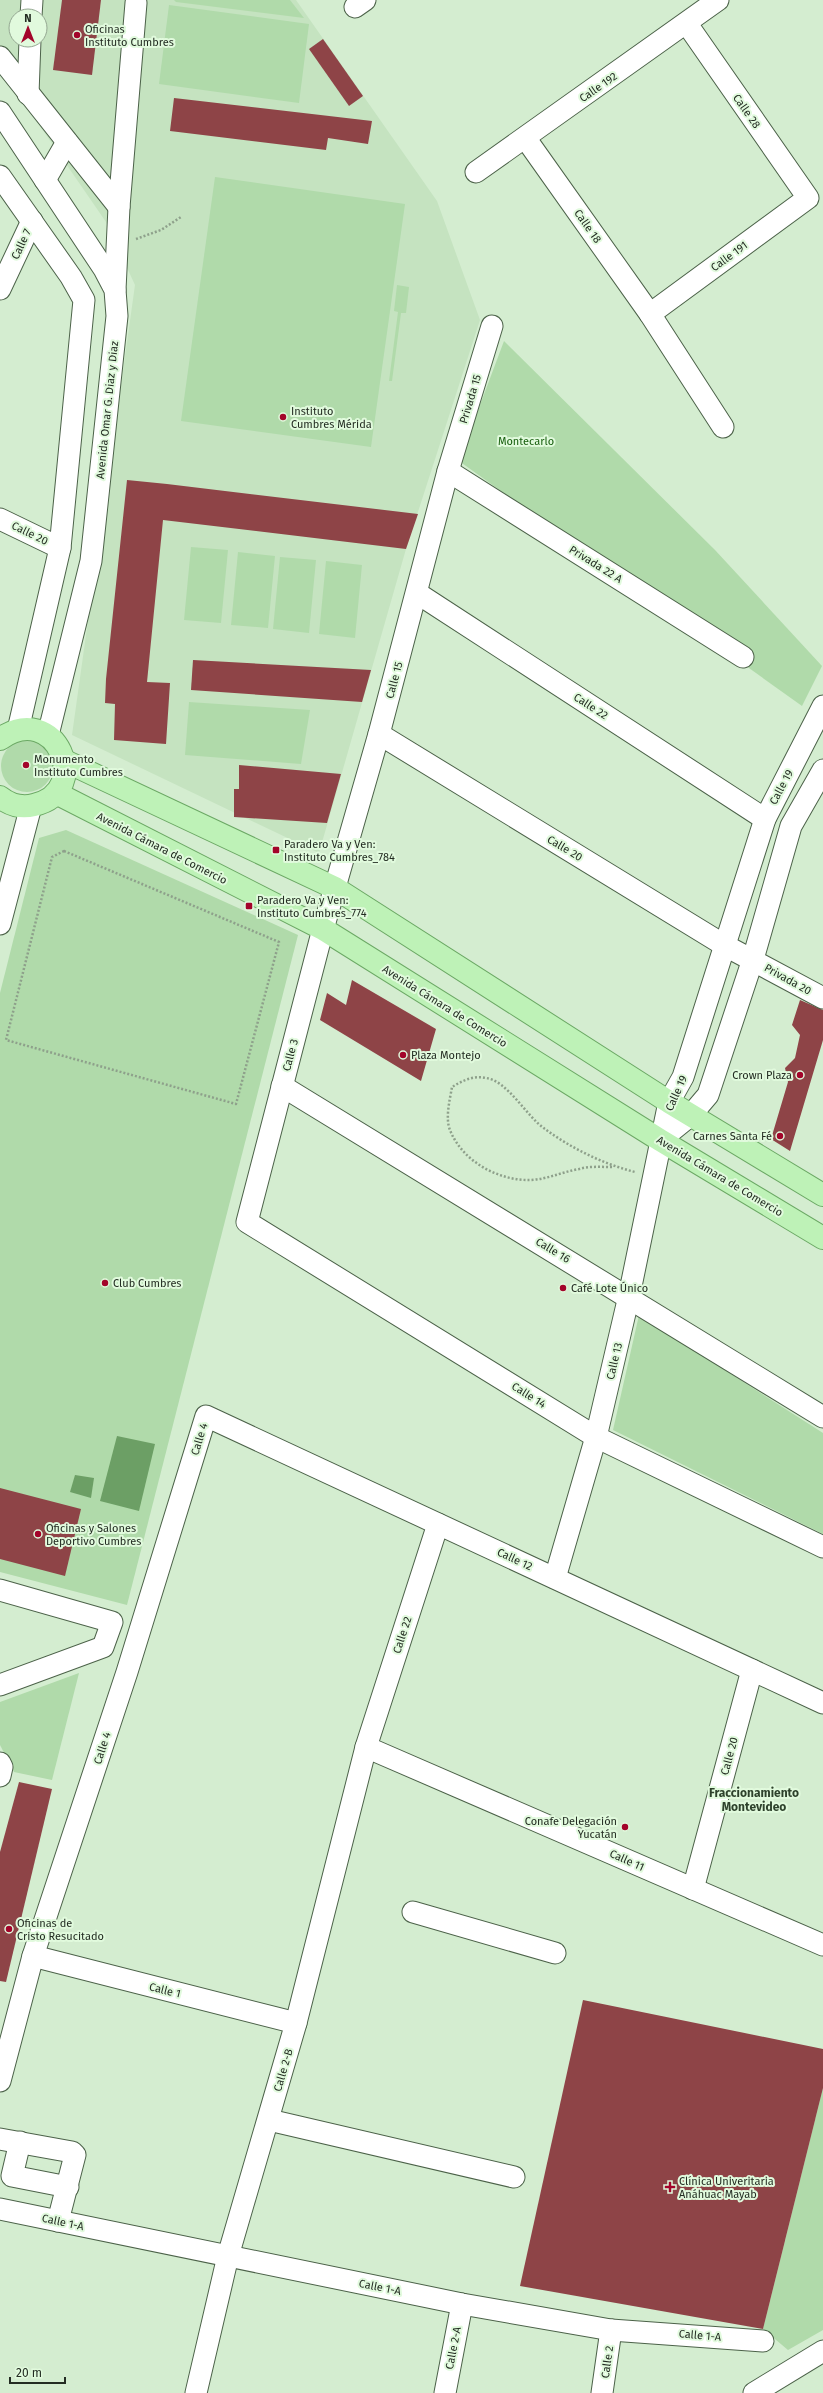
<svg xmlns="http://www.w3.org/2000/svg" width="823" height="2393" viewBox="0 0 823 2393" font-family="'Fira Sans',sans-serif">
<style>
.built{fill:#c5e3c0;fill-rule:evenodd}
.green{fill:#b0daaa}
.water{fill:#6c9f65}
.building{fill:#8e4447}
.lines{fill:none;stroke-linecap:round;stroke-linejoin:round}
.minor-casing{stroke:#4c6249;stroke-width:23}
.major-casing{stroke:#6ba864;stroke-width:24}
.path{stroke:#8ea08b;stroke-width:2.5;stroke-dasharray:2 2;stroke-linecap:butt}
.minor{stroke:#fff;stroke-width:21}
.major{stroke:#bef2b7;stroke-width:22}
.poi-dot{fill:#a3042a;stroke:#e1fadd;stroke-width:1.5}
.labels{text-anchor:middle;stroke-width:4;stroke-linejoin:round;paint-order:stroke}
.poi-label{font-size:11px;fill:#232c22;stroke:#e1fadd;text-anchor:start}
.street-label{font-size:11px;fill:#232c22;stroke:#e1fadd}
.park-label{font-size:11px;fill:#175e0e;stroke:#e1fadd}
.neighbourhood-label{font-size:12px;font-weight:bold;fill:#2e422c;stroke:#e1fadd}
</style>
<rect width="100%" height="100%" fill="#d4edd0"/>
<!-- built -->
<path class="built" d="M0,0H296L437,201L480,320L406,549L319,853L72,735L135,285L106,222L0,68ZM16,16H40V40H16Z"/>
<!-- green -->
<g class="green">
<polygon points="174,0 290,0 304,18 176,2"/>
<polygon points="169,5 309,24 299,103 159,84"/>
<polygon points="215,177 405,204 371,447 181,421"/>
<polygon points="397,285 409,287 406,313 401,313 392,381 389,381 398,312 394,311"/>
<polygon points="504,341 715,550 822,666 802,706 459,461"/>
<polygon points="191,547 228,550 221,623 184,620"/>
<polygon points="238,552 275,556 268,628 231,625"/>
<polygon points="280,557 316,560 309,633 273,629"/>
<polygon points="326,561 362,565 355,638 319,634"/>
<polygon points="189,702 310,710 301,764 185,755"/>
<circle cx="27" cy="766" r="26"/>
<polygon points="66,830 298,935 127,1605 0,1572 0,993 39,838"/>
<polygon points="639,1315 823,1433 823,1534 613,1430"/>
<polygon points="79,1673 52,1780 14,1772 0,1745 0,1702"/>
<polygon points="823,2088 823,2330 788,2350 763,2329"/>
</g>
<!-- water -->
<g class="water">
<polygon points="117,1436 155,1444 139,1511 100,1501"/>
<polygon points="75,1475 94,1478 91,1498 70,1492"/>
</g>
<!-- building -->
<g class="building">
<polygon points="62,0 101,0 92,75 53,70"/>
<polygon points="323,39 363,96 349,106 309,49"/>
<polygon points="174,98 372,121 368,144 328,138 326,150 170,131"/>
<polygon points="127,480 167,484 418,514 406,549 163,520 147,682 170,683 166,744 114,740 115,704 105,703 106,679"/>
<polygon points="193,660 371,670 362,702 191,690"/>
<polygon points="239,765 341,774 327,823 234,817 234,789 239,789"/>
<polygon points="352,980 436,1029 421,1081 320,1020 327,993 346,1005"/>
<polygon points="800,1000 823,1010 823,1040 790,1151 771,1139 788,1082 785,1068 795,1058 800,1035 792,1025"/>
<polygon points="0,1488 81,1509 65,1576 0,1559"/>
<polygon points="19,1782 52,1789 6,1982 0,1981 0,1852"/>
<polygon points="583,2000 823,2049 823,2088 763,2329 520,2286"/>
</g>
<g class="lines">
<!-- minor casing -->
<g class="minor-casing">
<g id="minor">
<polyline points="355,7 365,0"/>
<polyline points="31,16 32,0"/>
<polyline points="0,57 119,207"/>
<polyline points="28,94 30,40"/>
<polyline points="0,112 104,269 115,290 117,316 91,561 48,735"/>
<polyline points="526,139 650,314 723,427"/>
<polyline points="476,172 718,0"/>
<polyline points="0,176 71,277 84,300 60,548 18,730"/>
<polyline points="45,180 67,142"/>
<polyline points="0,289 32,221"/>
<polyline points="115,290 119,207 136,3"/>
<polyline points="650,314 808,198 687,24"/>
<polyline points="492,326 448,471 379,734 323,929 247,1222 596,1437 823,1547"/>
<polyline points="448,471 743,657"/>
<polyline points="0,519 60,548"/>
<polyline points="417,593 765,819"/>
<polyline points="379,734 724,945 823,998"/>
<polyline points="0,924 31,806"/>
<polyline points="282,1086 823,1417"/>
<polyline points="660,1140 691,1115 708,1095 753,959 791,826 823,770"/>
<polyline points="555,1578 596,1437 629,1296 669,1102 683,1077 765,819 823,706"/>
<polyline points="0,1590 112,1622 103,1647 0,1685"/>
<polyline points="366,1747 823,1945"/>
<polyline points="0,1763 2,1767 0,1776"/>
<polyline points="693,1889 752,1670"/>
<polyline points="413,1912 555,1953"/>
<polyline points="33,1956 296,2023"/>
<polyline points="0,2081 33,1956 127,1672 206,1416 823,1703"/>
<polyline points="269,2120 514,2177"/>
<polyline points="0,2139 72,2152 75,2155 58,2221"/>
<polyline points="20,2142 12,2176 68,2187"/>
<polyline points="0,2209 462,2304 611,2330 763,2341"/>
<polyline points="196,2393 228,2256 296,2023 366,1747 438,1524"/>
<polyline points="445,2393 462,2304"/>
<polyline points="602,2393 611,2330"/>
<polyline points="754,2393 823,2351"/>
</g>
</g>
<!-- major casing -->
<g class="major-casing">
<g id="major">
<path d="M0,739C55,699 95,791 34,805C22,808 10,805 0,797"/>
<polyline points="65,761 335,888 669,1102 823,1195"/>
<polyline points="56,793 323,929 660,1140 823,1238"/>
</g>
</g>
<!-- path -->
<g class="path">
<polyline points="136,239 161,230 181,217"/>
<polygon points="64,851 279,942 236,1104 6,1040 52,857"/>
<path d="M612,1167C601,1167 589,1166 579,1169C562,1172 548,1179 531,1180C498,1181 462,1161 450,1130C445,1118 450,1099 452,1087C462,1081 473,1075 486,1078C508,1081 526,1116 545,1129C571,1148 603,1164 635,1172"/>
</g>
<!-- minor -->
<use href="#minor" class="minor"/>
<!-- major -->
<use href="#major" class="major"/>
</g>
<!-- markers -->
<g class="poi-dot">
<circle cx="77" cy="35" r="4"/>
<circle cx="283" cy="417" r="4"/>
<circle cx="26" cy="765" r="4"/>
<rect x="272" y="846" width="8" height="8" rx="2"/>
<rect x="245" y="902" width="8" height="8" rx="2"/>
<circle cx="403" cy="1055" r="4"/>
<circle cx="800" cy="1075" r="4"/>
<circle cx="780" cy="1136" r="4"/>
<circle cx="105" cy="1283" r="4"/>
<circle cx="563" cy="1288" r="4"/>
<circle cx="38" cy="1534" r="4"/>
<circle cx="625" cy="1827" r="4"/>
<circle cx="9" cy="1929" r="4"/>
<path d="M668 2181h4v4h4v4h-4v4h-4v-4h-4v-4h4z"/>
</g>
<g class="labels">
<!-- poi labels -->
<g class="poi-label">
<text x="85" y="33">Oficinas<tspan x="85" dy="13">Instituto Cumbres</tspan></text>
<text x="291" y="415">Instituto<tspan x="291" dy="13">Cumbres Mérida</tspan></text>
<text x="34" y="763">Monumento<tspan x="34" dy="13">Instituto Cumbres</tspan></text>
<text x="284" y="848">Paradero Va y Ven:<tspan x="284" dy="13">Instituto Cumbres_784</tspan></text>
<text x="257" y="904">Paradero Va y Ven:<tspan x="257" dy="13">Instituto Cumbres_774</tspan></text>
<text x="411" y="1059">Plaza Montejo</text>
<text x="792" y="1079" text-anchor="end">Crown Plaza</text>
<text x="772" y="1140" text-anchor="end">Carnes Santa Fé</text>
<text x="113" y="1287">Club Cumbres</text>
<text x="571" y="1292">Café Lote Único</text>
<text x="46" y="1532">Oficinas y Salones<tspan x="46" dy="13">Deportivo Cumbres</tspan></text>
<text x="617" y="1825" text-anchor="end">Conafe Delegación<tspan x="617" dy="13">Yucatán</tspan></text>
<text x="17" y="1927">Oficinas de<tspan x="17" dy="13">Cristo Resucitado</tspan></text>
<text x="679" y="2185">Clínica Univeritaria<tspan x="679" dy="13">Anáhuac Mayab</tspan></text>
</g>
<!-- street labels -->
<g class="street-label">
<text transform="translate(598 87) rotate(-35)" y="4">Calle 192</text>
<text transform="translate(747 111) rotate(55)" y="4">Calle 28</text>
<text transform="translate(588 226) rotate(55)" y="4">Calle 18</text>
<text transform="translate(21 244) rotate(-65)" y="4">Calle 7</text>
<text transform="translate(729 256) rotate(-36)" y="4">Calle 191</text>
<text transform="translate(470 399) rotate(-73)" y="4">Privada 15</text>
<text transform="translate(107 410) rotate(-84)" y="4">Avenida Omar G. Diaz y Diaz</text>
<text transform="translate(30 533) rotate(26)" y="4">Calle 20</text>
<text transform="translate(596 564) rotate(32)" y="4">Privada 22 A</text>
<text transform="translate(394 680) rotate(-75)" y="4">Calle 15</text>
<text transform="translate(591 706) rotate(33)" y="4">Calle 22</text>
<text transform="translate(781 787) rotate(-62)" y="4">Calle 19</text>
<text transform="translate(162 848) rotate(27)" y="4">Avenida Cámara de Comercio</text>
<text transform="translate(565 848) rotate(31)" y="4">Calle 20</text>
<text transform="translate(788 979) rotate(29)" y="4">Privada 20</text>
<text transform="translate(445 1006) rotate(32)" y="4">Avenida Cámara de Comercio</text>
<text transform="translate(290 1055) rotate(-75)" y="4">Calle 3</text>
<text transform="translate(676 1093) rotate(-66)" y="4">Calle 19</text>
<text transform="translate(720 1176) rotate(31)" y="4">Avenida Cámara de Comercio</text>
<text transform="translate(553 1250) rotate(31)" y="4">Calle 16</text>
<text transform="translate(614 1361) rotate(-77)" y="4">Calle 13</text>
<text transform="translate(529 1395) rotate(32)" y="4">Calle 14</text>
<text transform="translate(199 1439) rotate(-73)" y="4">Calle 4</text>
<text transform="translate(515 1559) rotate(25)" y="4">Calle 12</text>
<text transform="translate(402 1635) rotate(-72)" y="4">Calle 22</text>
<text transform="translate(102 1748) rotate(-72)" y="4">Calle 4</text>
<text transform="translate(729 1756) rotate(-75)" y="4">Calle 20</text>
<text transform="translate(627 1860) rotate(24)" y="4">Calle 11</text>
<text transform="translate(165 1990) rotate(14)" y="4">Calle 1</text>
<text transform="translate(283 2070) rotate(-74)" y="4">Calle 2-B</text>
<text transform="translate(63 2222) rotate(12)" y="4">Calle 1-A</text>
<text transform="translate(380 2287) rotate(11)" y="4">Calle 1-A</text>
<text transform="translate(700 2335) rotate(5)" y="4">Calle 1-A</text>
<text transform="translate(453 2348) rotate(-79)" y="4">Calle 2-A</text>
<text transform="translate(607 2362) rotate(-82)" y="4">Calle 2</text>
</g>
<!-- park labels -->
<g class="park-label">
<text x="526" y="445">Montecarlo</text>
</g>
<!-- neighbourhood labels -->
<g class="neighbourhood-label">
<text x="754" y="1797">Fraccionamiento<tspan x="754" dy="14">Montevideo</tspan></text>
</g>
</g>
<!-- north arrow -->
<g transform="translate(28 28)"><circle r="19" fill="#e1fadd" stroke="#95a892"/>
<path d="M0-3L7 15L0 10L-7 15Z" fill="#a3042a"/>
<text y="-6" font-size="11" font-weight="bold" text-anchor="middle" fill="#232c22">N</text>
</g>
<!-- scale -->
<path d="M10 2377v6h55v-6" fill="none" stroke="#232c22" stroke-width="2"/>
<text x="16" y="2377" font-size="12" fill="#232c22" stroke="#e1fadd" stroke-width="3" paint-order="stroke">20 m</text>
</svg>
